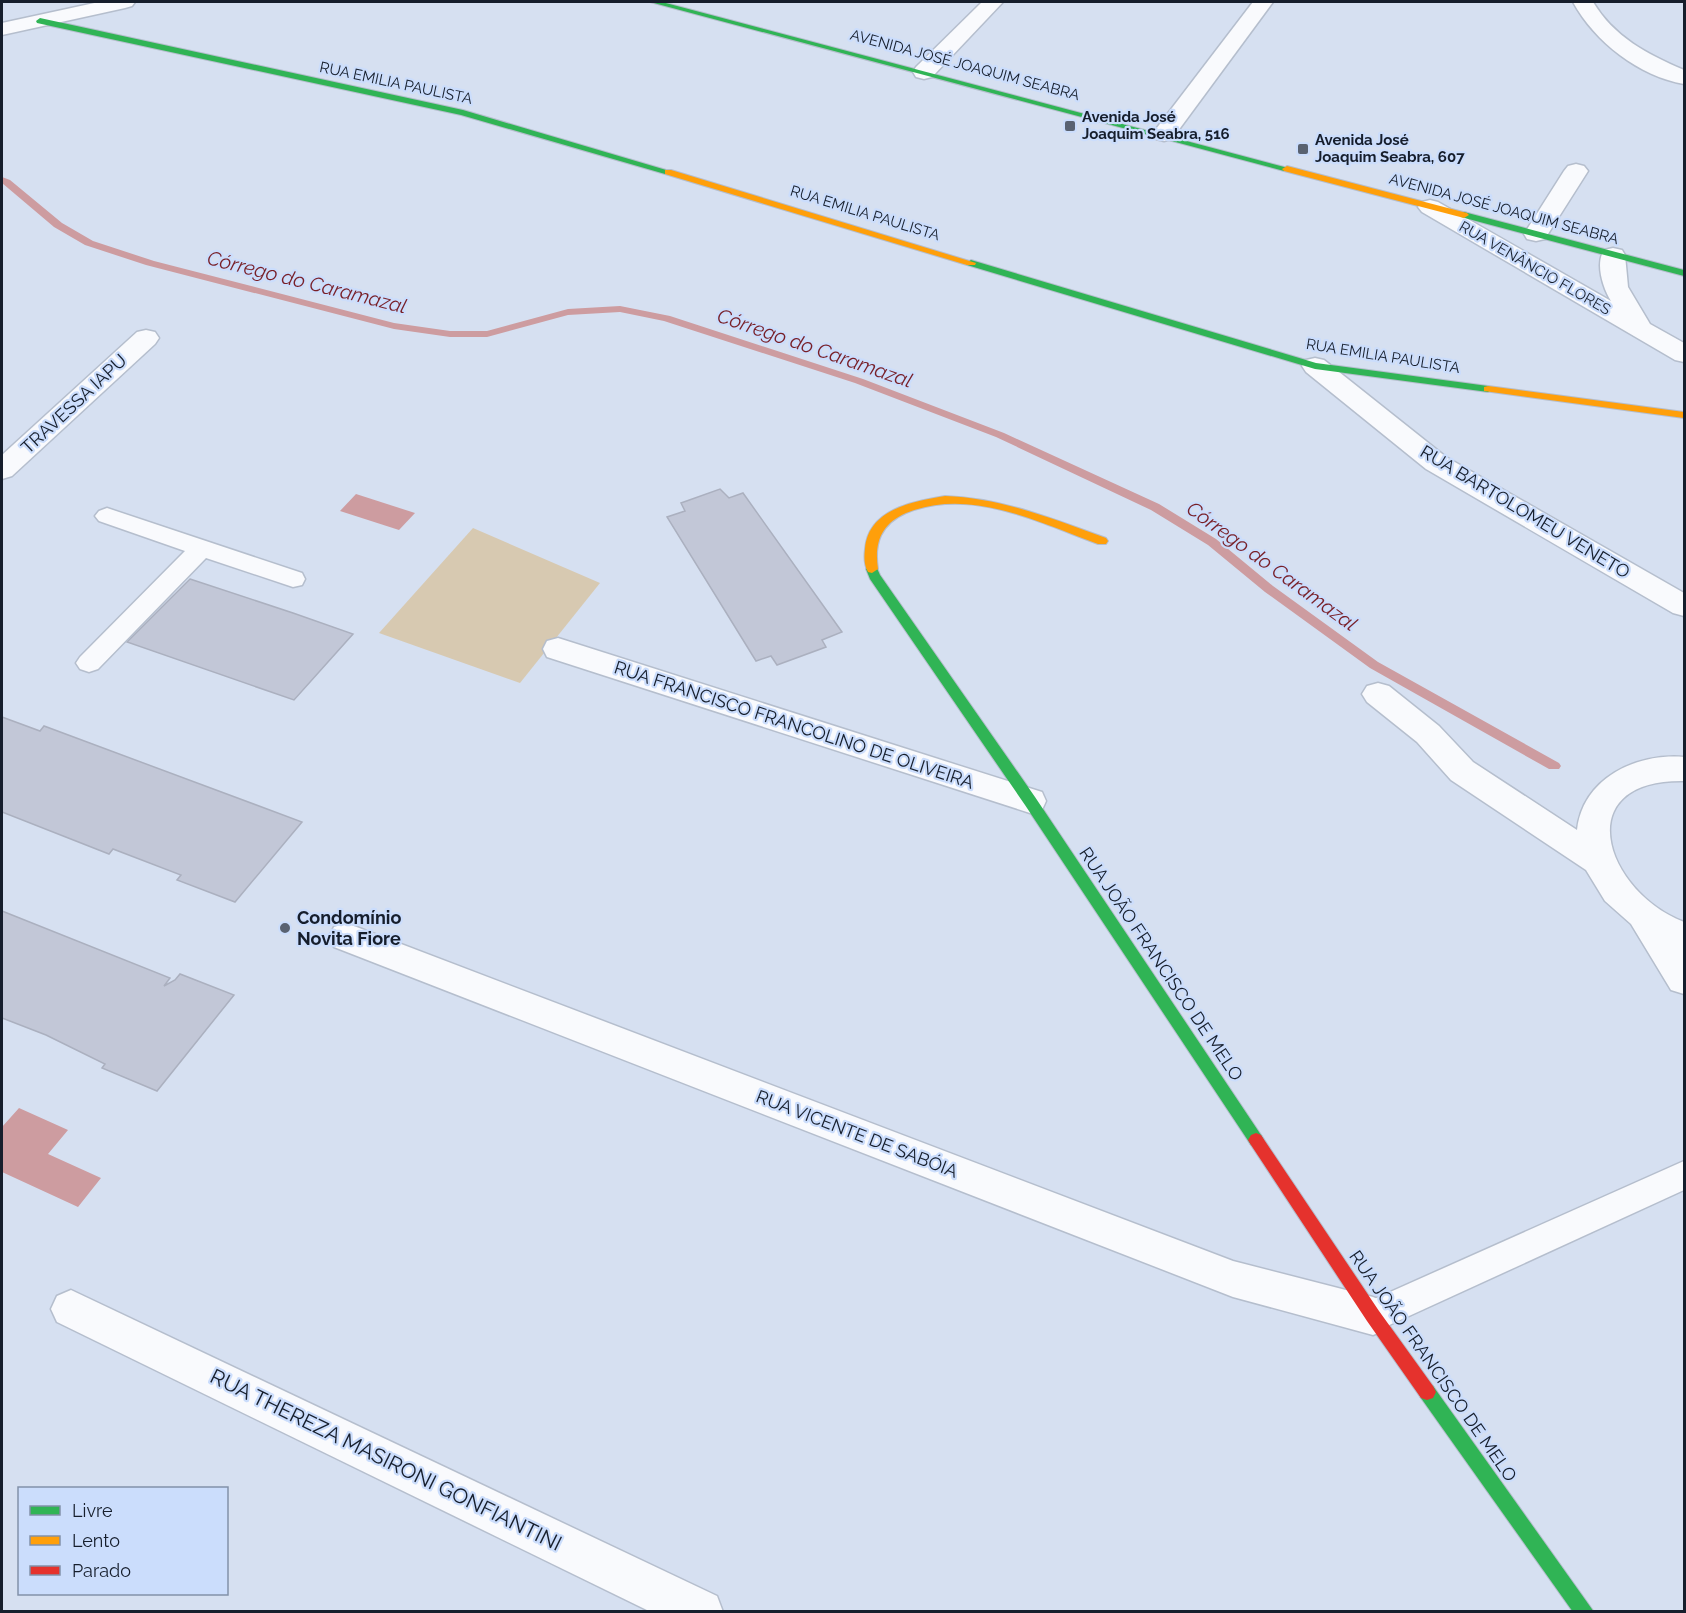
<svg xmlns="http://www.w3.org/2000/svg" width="1686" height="1613" viewBox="0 0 1686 1613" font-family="Raleway,sans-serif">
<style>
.green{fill:#d7c9b1}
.water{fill:#cd9ca0}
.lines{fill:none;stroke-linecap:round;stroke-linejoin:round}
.stream{fill:#cd9ca0;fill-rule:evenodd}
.building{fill:#c2c7d7;stroke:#abb0bf;stroke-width:1.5}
.lane-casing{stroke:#b5becd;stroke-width:3}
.street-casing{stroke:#b5becd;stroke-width:3}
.fast-casing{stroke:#b5becd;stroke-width:2}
.slow-casing{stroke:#b5becd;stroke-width:2}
.jam-casing{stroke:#b5becd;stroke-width:2}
.lane{fill:#f9fafd;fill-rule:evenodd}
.street{fill:#f9fafd;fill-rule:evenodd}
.fast{fill:#30b455;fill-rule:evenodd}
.slow{fill:#ff9f0a;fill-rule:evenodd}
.jam{fill:#e5322d;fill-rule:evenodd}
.poi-dot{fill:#596271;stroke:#cbddfc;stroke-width:2}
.labels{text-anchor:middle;stroke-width:4.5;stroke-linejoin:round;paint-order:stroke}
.far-street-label{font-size:15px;fill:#161e2c;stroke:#cbddfc}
.far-poi-label{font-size:15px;font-weight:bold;fill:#161e2c;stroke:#cbddfc;text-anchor:start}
.street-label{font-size:18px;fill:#161e2c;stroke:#cbddfc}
.poi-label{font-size:18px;font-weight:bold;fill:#161e2c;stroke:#cbddfc;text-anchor:start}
.water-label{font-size:20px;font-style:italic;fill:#781f27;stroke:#cbddfc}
.near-street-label{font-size:21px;fill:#161e2c;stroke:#cbddfc}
</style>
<rect width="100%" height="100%" fill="#d6e0f1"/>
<!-- green -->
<polygon class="green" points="473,528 600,583 520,683 379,633"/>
<!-- water -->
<g class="water">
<polygon points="356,494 415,513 399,530 340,511"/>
<polygon points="19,1108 68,1130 48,1154 101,1178 78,1207 2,1172 2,1127"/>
</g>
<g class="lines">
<!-- stream -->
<polygon class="stream" points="2,177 10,180 62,223 93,241 154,261 394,323 450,331 487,331 568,309 620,306 670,316 863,379 1004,433 1159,504 1216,539 1273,586 1378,662 1559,763 1561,766 1559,769 1549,769 1370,668 1265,592 1208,545 1151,510 996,437 855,383 664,321 620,312 568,315 487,337 450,337 394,329 146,265 85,245 54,227 2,183"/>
</g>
<!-- building -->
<g class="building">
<polygon points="720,489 729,498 743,493 842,632 822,640 826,647 777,665 771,656 756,661 667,517 685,511 681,503"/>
<polygon points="190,579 293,613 353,634 294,700 127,642"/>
<polygon points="2,717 40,731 44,726 302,822 235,902 177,880 181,875 113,849 109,854 2,812"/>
<polygon points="2,911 170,978 164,986 175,980 180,974 234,995 157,1091 102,1068 105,1064 46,1035 2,1018"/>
</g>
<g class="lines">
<!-- lane casing -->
<g class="lane-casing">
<g id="lane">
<polygon points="107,508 302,573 305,579 302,585 293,587 206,558 98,669 89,672 80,669 76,663 80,657 185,551 99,521 95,516 99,511"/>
<polygon points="1684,1161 1684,1190 1385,1327 1373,1331 1361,1327 1356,1316 1361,1305"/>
</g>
</g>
<!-- street casing -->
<g class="street-casing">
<g id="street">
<polygon points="99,2 135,2 132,6 125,8 2,35 2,23"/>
<polygon points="982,2 1003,2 932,77 924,79 916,77 913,72 916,67"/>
<polygon points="1253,2 1273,2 1172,139 1164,141 1156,139 1153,134 1156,129"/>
<path d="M1573,2H1593C1614,37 1647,54 1684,70V84C1639,76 1595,42 1573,2Z"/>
<polygon points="1576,164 1584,166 1588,171 1548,234 1545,239 1536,241 1527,239 1524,234 1564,171 1568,166"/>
<path d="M1430,200L1438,202L1611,301C1603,288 1595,264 1604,250L1613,248L1622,250L1625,255L1628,287L1650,324L1684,343V362L1675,360L1422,212L1418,207L1422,202Z"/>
<polygon points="146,330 155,332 159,338 155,344 12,476 2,479 2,455 137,332"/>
<polygon points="1315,358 1324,360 1446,457 1684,593 1684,616 1673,613 1426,469 1306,372 1302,366 1306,360"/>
<polygon points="558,638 1042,792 1046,801 1042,810 1030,813 547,657 543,649 547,641"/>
<path d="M1378,683L1389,686L1439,726L1473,762L1577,830C1583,778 1636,753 1684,757V781C1568,779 1604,891 1684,922V994L1671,990L1631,924L1605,901L1586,870L1451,780L1417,742L1367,702L1362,694L1367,686Z"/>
<polygon points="346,923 1233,1261 1373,1297 1387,1303 1393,1316 1387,1329 1373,1335 1233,1297 334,947 329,937 334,927"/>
<polygon points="71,1290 717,1596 723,1612 651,1612 57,1322 51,1309 57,1296"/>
</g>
</g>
<!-- fast casing -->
<g class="fast-casing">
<g id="fast">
<polygon points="650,2 662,2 1292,169 1284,171"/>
<polygon points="40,18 463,110 673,172 665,174 461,115 37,23 36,21"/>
<polygon points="1464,212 1684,270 1684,276 1461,217 1461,213"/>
<polygon points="971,260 1316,363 1488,386 1493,389 1488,392 1315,369 967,265 966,263"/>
<polygon points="872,565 876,566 880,575 1035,797 1261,1135 1264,1140 1261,1145 1256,1147 1251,1145 1025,805 870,579 866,569"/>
<polygon points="1427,1384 1433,1386 1594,1612 1573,1612 1421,1398 1418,1392 1421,1386"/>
</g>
</g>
<!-- slow casing -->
<g class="slow-casing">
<g id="slow">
<polygon points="1287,166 1467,213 1469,215 1464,218 1284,171 1282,169"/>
<polygon points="665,170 671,170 976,263 975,265 967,265 665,174"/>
<polygon points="1488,386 1684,412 1684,418 1484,391 1484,387"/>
<path d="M945,496C1002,498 1053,519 1106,538L1108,541L1106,544H1098C1038,522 970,487 906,513C881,524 874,543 878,569L872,573L868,572C864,565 864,557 865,549C868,509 914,501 945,496Z"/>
</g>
</g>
<!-- jam casing -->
<g class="jam-casing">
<polygon id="jam" points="1256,1133 1261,1135 1379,1311 1433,1386 1436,1392 1433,1398 1427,1400 1421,1398 1367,1321 1251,1145 1248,1140 1251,1135"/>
</g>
<!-- lane -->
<use href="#lane" class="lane"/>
<!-- street -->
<use href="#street" class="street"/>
<!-- fast -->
<use href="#fast" class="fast"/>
<!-- slow -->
<use href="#slow" class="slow"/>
<!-- jam -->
<use href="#jam" class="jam"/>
</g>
<!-- markers -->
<g class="poi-dot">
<rect x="1064" y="120" width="12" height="12" rx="3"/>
<rect x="1297" y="143" width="12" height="12" rx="3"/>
<circle cx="285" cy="928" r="6"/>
</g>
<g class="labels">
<!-- far-street labels -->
<g class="far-street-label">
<text transform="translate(965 65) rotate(15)" y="5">AVENIDA JOSÉ JOAQUIM SEABRA</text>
<text transform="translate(396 83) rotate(12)" y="5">RUA EMILIA PAULISTA</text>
<text transform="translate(1504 209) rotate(15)" y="5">AVENIDA JOSÉ JOAQUIM SEABRA</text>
<text transform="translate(865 213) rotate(17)" y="5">RUA EMILIA PAULISTA</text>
<text transform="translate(1535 268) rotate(30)" y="5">RUA VENÂNCIO FLORES</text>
<text transform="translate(1383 356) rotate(9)" y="5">RUA EMILIA PAULISTA</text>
</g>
<!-- far-poi labels -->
<g class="far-poi-label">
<text x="1082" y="122">Avenida José<tspan x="1082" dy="17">Joaquim Seabra, 516</tspan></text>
<text x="1315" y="145">Avenida José<tspan x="1315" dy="17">Joaquim Seabra, 607</tspan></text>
</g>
<!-- street labels -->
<g class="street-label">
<text transform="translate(74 404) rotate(-43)" y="6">TRAVESSA IAPU</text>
<text transform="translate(1525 512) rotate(31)" y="6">RUA BARTOLOMEU VENETO</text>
<text transform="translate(794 725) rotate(18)" y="6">RUA FRANCISCO FRANCOLINO DE OLIVEIRA</text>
<text transform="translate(1161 964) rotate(56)" y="6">RUA JOÃO FRANCISCO DE MELO</text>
<text transform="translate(857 1134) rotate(21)" y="6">RUA VICENTE DE SABÓIA</text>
<text transform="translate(1433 1366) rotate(55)" y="6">RUA JOÃO FRANCISCO DE MELO</text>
</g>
<!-- poi labels -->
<g class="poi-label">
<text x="297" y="924">Condomínio<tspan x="297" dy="21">Novita Fiore</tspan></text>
</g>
<!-- water labels -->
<g class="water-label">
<text transform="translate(307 282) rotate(14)" y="7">Córrego do Caramazal</text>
<text transform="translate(815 348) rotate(19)" y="7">Córrego do Caramazal</text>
<text transform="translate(1272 566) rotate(36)" y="7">Córrego do Caramazal</text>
</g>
<!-- near-street labels -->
<g class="near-street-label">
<text transform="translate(386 1460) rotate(26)" y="7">RUA THEREZA MASIRONI GONFIANTINI</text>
</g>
</g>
<!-- border -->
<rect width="1686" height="1613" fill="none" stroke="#161e2c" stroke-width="6"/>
<!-- legend -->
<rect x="18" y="1487" width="210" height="108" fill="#cbddfc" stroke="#8391a9" stroke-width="1.5"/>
<rect x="30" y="1506" width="30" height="9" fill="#30b455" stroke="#8391a9" stroke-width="1.5"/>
<text x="72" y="1517" font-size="18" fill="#161e2c">Livre</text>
<rect x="30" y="1536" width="30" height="9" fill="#ff9f0a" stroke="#8391a9" stroke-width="1.5"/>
<text x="72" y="1547" font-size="18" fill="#161e2c">Lento</text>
<rect x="30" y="1566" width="30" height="9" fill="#e5322d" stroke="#8391a9" stroke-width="1.5"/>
<text x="72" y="1577" font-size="18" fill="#161e2c">Parado</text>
</svg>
